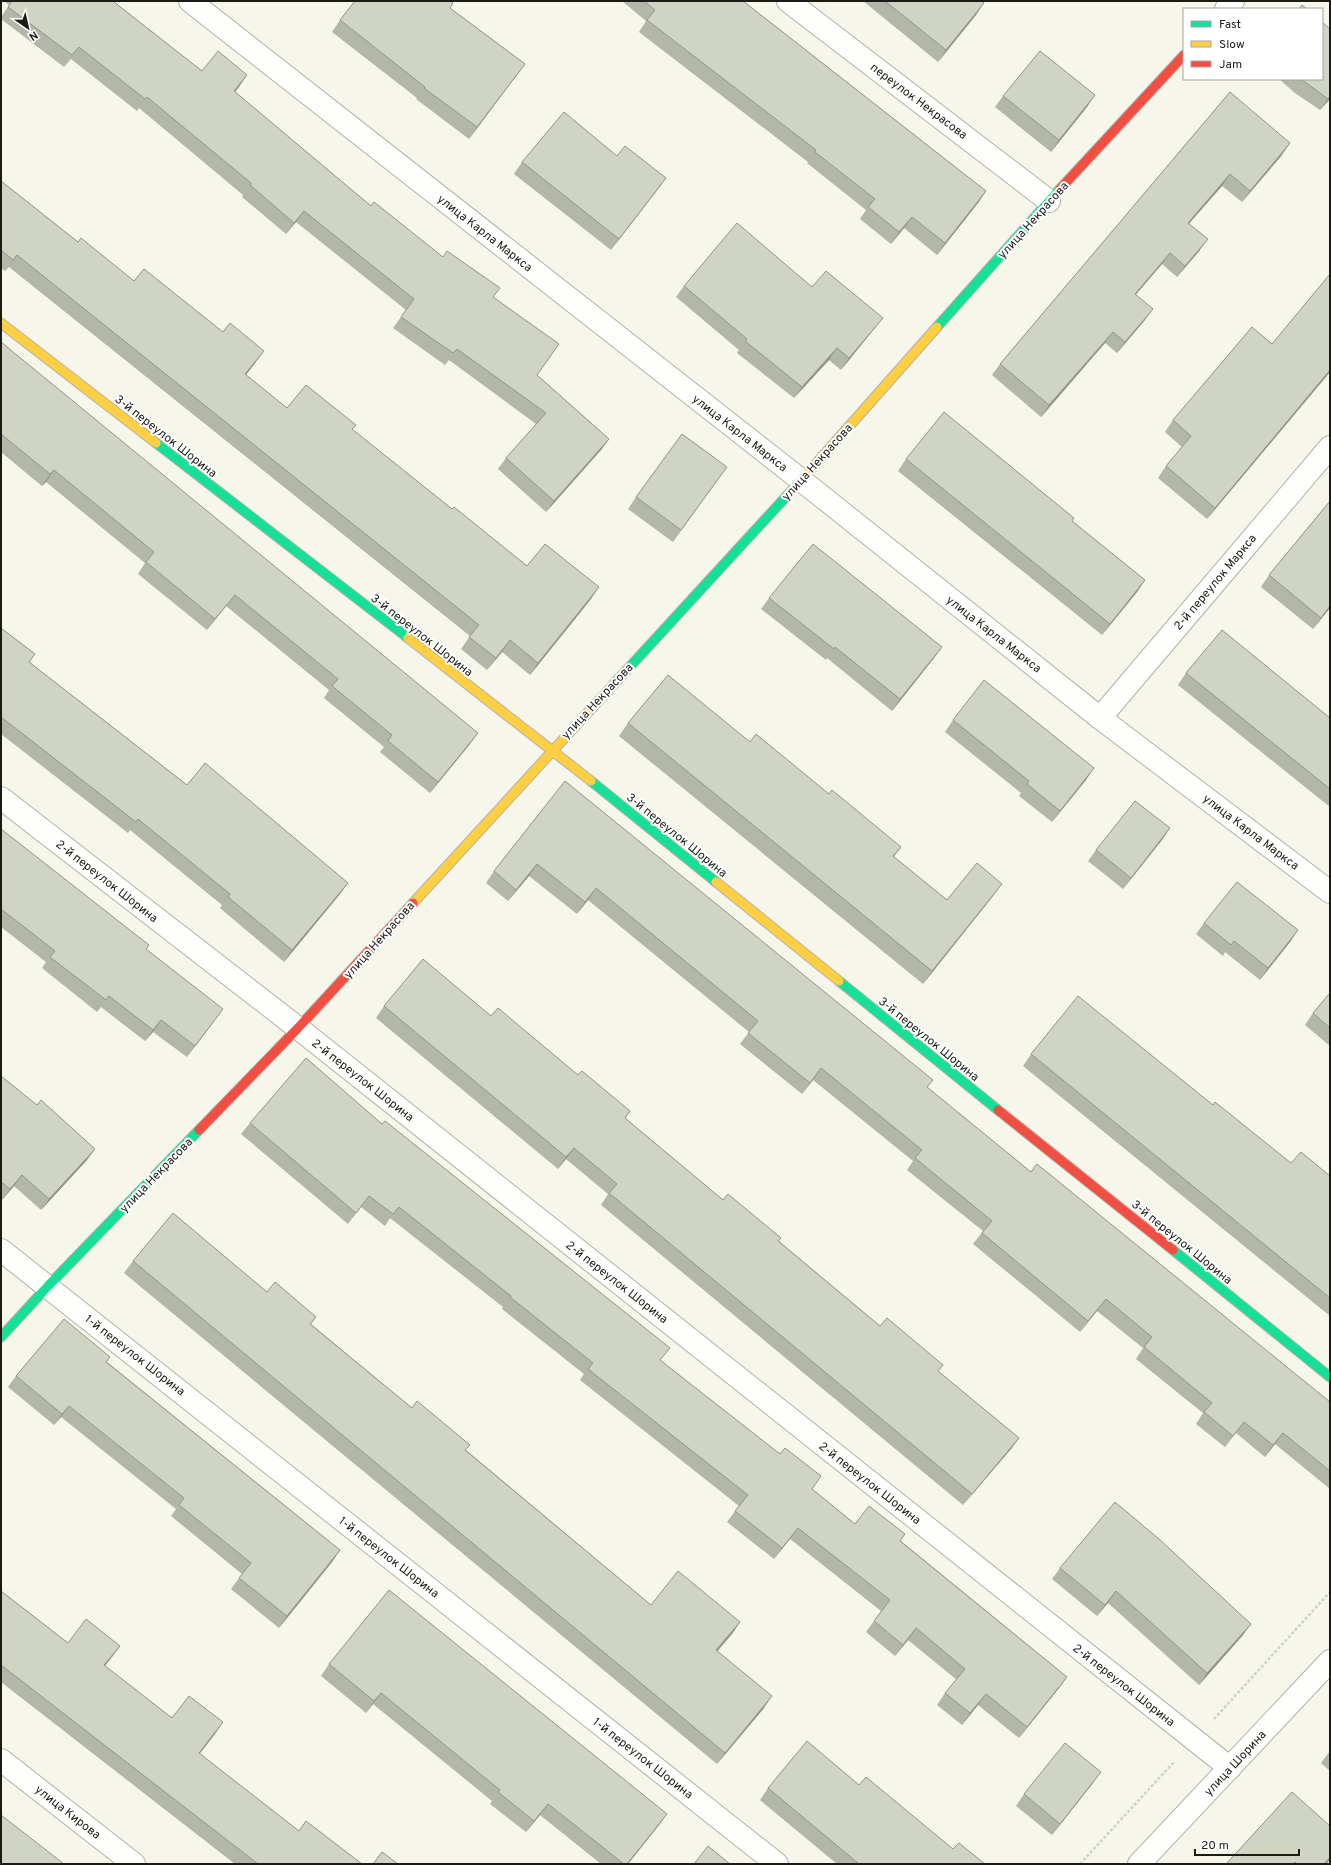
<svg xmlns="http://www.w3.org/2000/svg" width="1331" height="1865" viewBox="0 0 1331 1865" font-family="Overpass,sans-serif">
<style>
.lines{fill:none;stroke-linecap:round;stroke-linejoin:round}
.street-casing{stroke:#b2b2aa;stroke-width:24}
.fast-casing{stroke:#b2b2aa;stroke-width:11}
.slow-casing{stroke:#b2b2aa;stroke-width:11}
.jam-casing{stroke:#b2b2aa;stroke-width:11}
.path{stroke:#d1d1ce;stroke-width:2.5;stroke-dasharray:3 2;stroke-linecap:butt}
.street{stroke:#fefefc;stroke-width:22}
.fast{stroke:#16e098;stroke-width:9}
.slow{stroke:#ffcf43;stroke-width:9}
.jam{stroke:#f24e42;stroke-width:9}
.wall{fill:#b2b7a7}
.shaded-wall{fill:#919588}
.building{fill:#cfd5c2;stroke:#919588}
.labels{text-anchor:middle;stroke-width:4;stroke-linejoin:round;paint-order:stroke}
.street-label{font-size:12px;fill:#1b1a14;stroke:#fff}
</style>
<rect width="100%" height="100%" fill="#f6f6eb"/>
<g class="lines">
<!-- street casing -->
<g class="street-casing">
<g id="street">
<polyline points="190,1 801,480 1100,718 1330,892"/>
<polyline points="788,1 1049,201"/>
<polyline points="1226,9 1233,1"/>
<polyline points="1100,718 1330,447"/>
<polyline points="1,798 298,1028 1230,1768"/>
<polyline points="1,1250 777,1864"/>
<polyline points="1,1760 134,1864"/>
<polyline points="1139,1864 1330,1661"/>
</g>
</g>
<!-- fast casing -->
<g class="fast-casing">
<g id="fast">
<polyline points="937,327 1060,189"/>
<polyline points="156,443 408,638"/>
<polyline points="614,684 806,475"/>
<polyline points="591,781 716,882"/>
<polyline points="839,981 998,1110"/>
<polyline points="1173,1250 1330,1377"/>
<polyline points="1,1337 48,1286 199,1130"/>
</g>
</g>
<!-- slow casing -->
<g class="slow-casing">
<g id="slow">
<polyline points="1,323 156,443"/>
<polyline points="806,475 937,327"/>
<polyline points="408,638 591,781"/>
<polyline points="716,882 839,981"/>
<polyline points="413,903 614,684"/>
</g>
</g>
<!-- jam casing -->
<g class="jam-casing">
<g id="jam">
<polyline points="1060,189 1184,55"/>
<polyline points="998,1110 1173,1250"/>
<polyline points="199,1130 298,1028 413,903"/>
</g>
</g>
<!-- path -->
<g class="path">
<polyline points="1214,1719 1330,1592"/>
<polyline points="1080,1864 1174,1762"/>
</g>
<!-- street -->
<use href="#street" class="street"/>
<!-- fast -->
<use href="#fast" class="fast"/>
<!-- slow -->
<use href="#slow" class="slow"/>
<!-- jam -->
<use href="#jam" class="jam"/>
</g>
<!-- wall -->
<g class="wall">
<polygon points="4,1 114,1 114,2 202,71 247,75 235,92 371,206 493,297 537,375 609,439 601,450 546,512 498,469 506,458 536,424 449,360 445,365 393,328 406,310 296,222 286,234 242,197 243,195 139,108 137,111 71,59 64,67 1,19 1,17 9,5"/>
<polygon points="622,1 743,1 986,191 978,203 937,255 904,228 891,244 860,219 866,210 807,163 808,162 639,32 646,21"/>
<polygon points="863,1 981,1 976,15 938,62"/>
<polygon points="450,8 525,64 469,139 416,99 417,98 332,32 340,20"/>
<polygon points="1279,79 1322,79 1330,99 1320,110 1295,93"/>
<polygon points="1230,92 1282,155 1242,202 1222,186 1189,223 1200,250 1177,277 1162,264 1136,294 1145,320 1117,353 1105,343 1041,417 992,375 1000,364"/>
<polygon points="1003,96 1087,107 1051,152 995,107"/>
<polygon points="617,156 666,178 658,189 611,250 514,174 522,162"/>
<polygon points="1,181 78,242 134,281 256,362 246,375 287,408 356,425 352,430 452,509 527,566 591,599 530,675 502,652 487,670 461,649 470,636 9,267 5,271 1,268"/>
<polygon points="684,286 812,287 883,318 874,329 841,370 829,360 794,398 737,353 739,350 676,297"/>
<polygon points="1,342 470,744 430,793 380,752 384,747 324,698 329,690 226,606 207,630 138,574 145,563 46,482 42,486 1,452"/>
<polygon points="1272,344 1330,372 1207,519 1158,478 1166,466 1182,447 1165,432 1173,420"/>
<polygon points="906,459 1072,521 1145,580 1137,592 1102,635 898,471"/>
<polygon points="727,467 673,542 628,509 636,497"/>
<polygon points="1330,501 1330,608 1313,629 1261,587 1269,575"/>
<polygon points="769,598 942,647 934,658 892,711 827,658 826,660 761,609"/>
<polygon points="1,628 35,654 29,662 187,785 348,883 340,894 284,962 220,908 222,905 130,830 128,833 1,734"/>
<polygon points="1186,673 1330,718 1330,807 1178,685"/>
<polygon points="953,720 1086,780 1052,822 1019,796 1021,793 945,732"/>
<polygon points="628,723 829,794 901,847 894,857 947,900 993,896 923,984 619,736"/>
<polygon points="565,781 927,1088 1031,1172 1330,1402 1330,1489 1275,1444 1265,1457 1236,1433 1225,1447 1196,1424 1203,1413 1136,1359 1143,1348 1097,1311 1080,1332 973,1244 983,1231 907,1170 913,1161 813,1080 802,1094 740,1044 749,1032 588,900 577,914 529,876 508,901 486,883 494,871"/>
<polygon points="1170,828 1162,840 1123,889 1088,861 1096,850"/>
<polygon points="1,829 146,949 215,1020 187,1057 153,1032 145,1041 101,1007 97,1012 42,968 46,962 1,927"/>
<polygon points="1204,923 1298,930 1290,942 1260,980 1225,952 1223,956 1196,934"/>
<polygon points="1330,993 1330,1046 1305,1025 1313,1013"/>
<polygon points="384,1006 491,1016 578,1075 630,1111 625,1118 723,1200 781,1238 779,1241 880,1326 939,1372 1019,1438 1011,1449 963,1505 601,1205 608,1194 566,1159 558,1169 376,1018"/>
<polygon points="1031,1054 1291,1163 1330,1176 1330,1316 1023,1066"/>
<polygon points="1,1076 87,1160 41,1210 14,1186 2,1200 1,1200"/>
<polygon points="250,1123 382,1124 812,1489 855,1524 901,1541 1067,1677 1059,1688 1019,1738 978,1705 962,1725 937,1705 945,1693 957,1680 908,1640 895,1656 866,1632 881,1611 790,1539 774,1559 727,1522 739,1506 580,1380 584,1374 502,1309 503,1307 390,1218 385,1226 361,1207 348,1224 241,1134"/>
<polygon points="133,1261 267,1292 316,1317 311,1324 412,1408 466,1450 651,1605 740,1622 732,1634 717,1651 764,1708 717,1764 124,1273"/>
<polygon points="107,1362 340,1550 332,1562 279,1628 231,1589 242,1574 171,1516 176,1509 61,1417 54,1425 8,1387 16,1376"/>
<polygon points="1060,1568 1243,1635 1199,1685 1108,1603 1097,1616 1052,1579"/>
<polygon points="1,1591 68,1643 120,1646 105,1666 172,1718 215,1734 199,1754 299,1831 362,1864 235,1864 1,1682"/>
<polygon points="329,1664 667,1814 659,1825 628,1864 601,1864 540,1815 526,1832 490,1804 492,1801 373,1704 366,1713 321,1676"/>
<polygon points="1330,1751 1330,1771 1321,1763"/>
<polygon points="1093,1783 1052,1835 1016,1806 1024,1794"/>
<polygon points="859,1785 953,1849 985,1864 837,1864 760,1800 768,1788"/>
</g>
<!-- shaded-wall -->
<g class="shaded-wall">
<polygon points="984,3 976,15 938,62 946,50"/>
<polygon points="525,64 517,75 469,139 477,127"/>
<polygon points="247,75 239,87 226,103 234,91"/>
<polygon points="1095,95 1087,107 1051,152 1059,140"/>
<polygon points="1330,96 1330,99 1320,110 1328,99"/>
<polygon points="1290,143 1282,155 1242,202 1250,191"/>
<polygon points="1230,174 1222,186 1180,234 1188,223"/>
<polygon points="666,178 658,189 611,250 619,239"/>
<polygon points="986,191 978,203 937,255 945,243"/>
<polygon points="304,211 296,222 286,234 294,223"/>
<polygon points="912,217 904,228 891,244 899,232"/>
<polygon points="1208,239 1200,250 1177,277 1185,266"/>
<polygon points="1170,253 1162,264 1127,305 1135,294"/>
<polygon points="1153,309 1145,320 1117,353 1125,342"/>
<polygon points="883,318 874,329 841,370 849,358"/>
<polygon points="1113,332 1105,343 1041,417 1049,405"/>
<polygon points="837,348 829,360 794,398 802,387"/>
<polygon points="264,351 256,362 237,386 245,374"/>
<polygon points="1330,370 1330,372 1207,519 1215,508"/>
<polygon points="609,439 601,450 546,512 554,501"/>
<polygon points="54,470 46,482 42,486 50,474"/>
<polygon points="1145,580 1137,592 1102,635 1110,624"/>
<polygon points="599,587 591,599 530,675 538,663"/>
<polygon points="235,595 226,606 207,630 215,619"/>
<polygon points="1330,606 1330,608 1313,629 1321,618"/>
<polygon points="510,640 502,652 487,670 496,658"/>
<polygon points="942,647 934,658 892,711 900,699"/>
<polygon points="478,733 470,744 430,793 438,782"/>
<polygon points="1094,768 1086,780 1052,822 1060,811"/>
<polygon points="1170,828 1162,840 1123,889 1131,878"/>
<polygon points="537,864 529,876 508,901 516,890"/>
<polygon points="348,883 340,894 284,962 292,950"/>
<polygon points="1002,884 993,896 923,984 932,971"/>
<polygon points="596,888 588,900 577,914 585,902"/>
<polygon points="1298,930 1290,942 1260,980 1268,968"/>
<polygon points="223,1009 215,1020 187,1057 195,1046"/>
<polygon points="161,1020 153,1032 145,1041 153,1030"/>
<polygon points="821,1068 813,1080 802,1094 810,1083"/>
<polygon points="574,1148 566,1159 558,1169 566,1157"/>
<polygon points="95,1149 87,1160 41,1210 49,1199"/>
<polygon points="22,1175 14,1186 2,1200 10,1189"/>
<polygon points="1106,1299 1097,1311 1080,1332 1088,1321"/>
<polygon points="69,1406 61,1417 54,1425 62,1414"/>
<polygon points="1283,1433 1275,1444 1265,1457 1273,1445"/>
<polygon points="1019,1438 1011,1449 963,1505 972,1494"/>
<polygon points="798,1528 790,1539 774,1559 782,1548"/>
<polygon points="340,1550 332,1562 279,1628 287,1616"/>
<polygon points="1116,1591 1108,1603 1097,1616 1105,1605"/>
<polygon points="740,1622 732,1634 708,1662 716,1650"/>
<polygon points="1251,1624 1243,1635 1199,1685 1207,1673"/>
<polygon points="916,1628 908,1640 895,1656 903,1645"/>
<polygon points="120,1646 112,1657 96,1677 104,1665"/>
<polygon points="1067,1677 1059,1688 1019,1738 1027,1727"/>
<polygon points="381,1693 373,1704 366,1713 374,1701"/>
<polygon points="986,1694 978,1705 962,1725 970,1713"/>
<polygon points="772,1696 764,1708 717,1764 725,1753"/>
<polygon points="223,1722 215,1734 191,1765 199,1753"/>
<polygon points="1101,1772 1093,1783 1052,1835 1060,1824"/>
<polygon points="548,1804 540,1815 526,1832 534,1821"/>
<polygon points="667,1814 659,1825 628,1864 627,1864"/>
<polygon points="1330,1857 1330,1860 1326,1864 1324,1864"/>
</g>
<!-- building -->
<g class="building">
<polygon points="12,1 114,1 114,2 202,71 218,51 247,75 234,91 371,206 374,202 443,257 447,251 500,288 493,297 559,344 537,375 609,439 554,501 506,458 546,413 457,349 453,353 401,317 414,299 304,211 294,223 250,185 251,183 147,97 145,99 79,47 72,55 8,7"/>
<polygon points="355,1 450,1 453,3 450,8 525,64 477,127 424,88 425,87 340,20"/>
<polygon points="644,1 743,1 986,191 945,243 912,217 899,232 868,207 875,199 815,152 816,150 647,20 655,10"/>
<polygon points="885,1 981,1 984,3 946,50"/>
<polygon points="1302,5 1307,9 1299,9"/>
<polygon points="1322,22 1330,29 1330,96 1328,99 1301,79 1322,79"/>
<polygon points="1040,51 1095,95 1059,140 1003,96"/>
<polygon points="1230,92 1290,143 1250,191 1230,174 1188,223 1208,239 1185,266 1170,253 1135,294 1153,309 1125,342 1113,332 1049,405 1000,364"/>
<polygon points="564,112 617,156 625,146 666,178 619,239 522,162"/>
<polygon points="1,181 78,242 81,238 134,281 144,269 223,332 230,323 264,351 245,374 287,408 306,385 356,425 352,429 452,509 454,507 527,566 545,544 599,587 538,663 510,640 496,658 469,637 479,625 17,255 13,260 1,250"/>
<polygon points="737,223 812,287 826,271 883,318 849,358 837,348 802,387 745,341 747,339 684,286"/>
<polygon points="1330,274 1330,370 1215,508 1166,466 1191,436 1173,420 1252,327 1272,344"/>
<polygon points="1,342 478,733 438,782 388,741 392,735 332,686 338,679 235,595 215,619 146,562 154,552 54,470 50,474 1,434"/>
<polygon points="944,412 1074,518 1072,521 1145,580 1110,624 906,459"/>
<polygon points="682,434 727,467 681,530 636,497"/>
<polygon points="1330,501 1330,606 1321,618 1269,575"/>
<polygon points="813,544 942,647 900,699 835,647 834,649 769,598"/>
<polygon points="1,628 35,654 29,662 187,785 205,763 348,883 292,950 228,897 230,894 138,819 136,822 1,717"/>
<polygon points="1222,630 1330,718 1330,789 1186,673"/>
<polygon points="668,675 750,742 756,734 829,794 832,790 901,847 893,856 947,900 977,863 1002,884 932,971 628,723"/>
<polygon points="984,680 1094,768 1060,811 1027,784 1029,781 953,720"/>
<polygon points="565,781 933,1080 927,1087 1031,1172 1037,1164 1330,1402 1330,1471 1283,1433 1273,1445 1244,1422 1233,1436 1204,1412 1212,1403 1144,1347 1152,1337 1106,1299 1088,1321 982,1233 992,1221 915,1158 922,1150 821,1068 810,1083 748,1033 758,1021 596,888 585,902 537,864 516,890 494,871"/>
<polygon points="1135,801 1170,828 1131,878 1096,850"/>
<polygon points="1,829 149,945 146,949 223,1009 195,1046 161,1020 153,1030 109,996 106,1000 50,957 55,951 1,909"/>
<polygon points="1237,882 1298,930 1268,968 1234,941 1231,945 1204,923"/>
<polygon points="423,959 491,1016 498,1008 578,1075 582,1071 630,1111 625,1118 723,1200 728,1194 781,1238 778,1241 880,1326 887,1318 943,1365 938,1371 1019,1438 972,1494 609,1193 617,1184 574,1148 566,1157 384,1006"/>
<polygon points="1330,993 1330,1028 1313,1013"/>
<polygon points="1078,996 1213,1105 1215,1102 1291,1163 1301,1152 1330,1176 1330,1298 1031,1054"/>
<polygon points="306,1058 382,1124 385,1121 670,1348 660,1360 780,1454 785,1448 821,1476 812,1489 855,1524 869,1506 905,1534 900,1541 1067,1677 1027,1727 986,1694 970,1713 945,1693 965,1669 916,1628 903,1645 874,1621 890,1600 798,1528 782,1548 735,1511 748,1495 588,1369 593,1363 510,1297 511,1296 399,1207 393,1214 369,1196 356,1213 250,1123"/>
<polygon points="1,1076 37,1105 41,1100 95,1149 49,1199 22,1175 10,1189 1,1182"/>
<polygon points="173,1213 267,1292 275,1282 316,1317 310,1324 412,1408 417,1401 470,1445 465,1450 651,1605 678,1571 740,1622 716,1650 772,1696 725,1753 133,1261"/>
<polygon points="64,1319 110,1357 106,1362 340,1550 287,1616 239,1578 251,1563 179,1505 184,1498 69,1406 62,1414 16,1376"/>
<polygon points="1115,1502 1159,1539 1251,1624 1207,1673 1116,1591 1105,1605 1060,1568"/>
<polygon points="389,1590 667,1814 627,1864 624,1864 548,1804 534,1821 498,1792 500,1790 381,1693 374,1701 329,1664"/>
<polygon points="1,1591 68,1643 86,1619 120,1646 104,1665 172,1718 189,1696 223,1722 199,1753 299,1831 306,1821 362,1864 258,1864 1,1665"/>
<polygon points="807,1741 859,1785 866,1777 953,1849 959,1843 985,1864 859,1864 768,1788"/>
<polygon points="1065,1743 1101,1772 1060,1824 1024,1794"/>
<polygon points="1292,1792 1330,1826 1330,1857 1324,1864 1297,1864 1295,1862 1293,1864 1226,1864"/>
<polygon points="1,1815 64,1864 1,1864"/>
<polygon points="708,1846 730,1864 694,1864"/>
<polygon points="382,1852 398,1864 373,1864"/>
</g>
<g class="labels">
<!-- street labels -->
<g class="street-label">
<text transform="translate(919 101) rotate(37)" y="4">переулок Некрасова</text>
<text transform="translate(1033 220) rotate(-48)" y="4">улица Некрасова</text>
<text transform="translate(485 233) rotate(38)" y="4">улица Карла Маркса</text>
<text transform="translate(740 433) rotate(38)" y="4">улица Карла Маркса</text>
<text transform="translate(166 436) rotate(38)" y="4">3-й переулок Шорина</text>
<text transform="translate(817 462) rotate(-48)" y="4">улица Некрасова</text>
<text transform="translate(1215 582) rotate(-50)" y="4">2-й переулок Маркса</text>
<text transform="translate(994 634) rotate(38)" y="4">улица Карла Маркса</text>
<text transform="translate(422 635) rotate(38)" y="4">3-й переулок Шорина</text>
<text transform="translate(597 701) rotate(-47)" y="4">улица Некрасова</text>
<text transform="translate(1251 832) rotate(37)" y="4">улица Карла Маркса</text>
<text transform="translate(677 835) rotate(39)" y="4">3-й переулок Шорина</text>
<text transform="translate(107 881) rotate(38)" y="4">2-й переулок Шорина</text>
<text transform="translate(379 940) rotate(-48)" y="4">улица Некрасова</text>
<text transform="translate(929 1039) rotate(39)" y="4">3-й переулок Шорина</text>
<text transform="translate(363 1080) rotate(38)" y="4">2-й переулок Шорина</text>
<text transform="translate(156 1175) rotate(-46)" y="4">улица Некрасова</text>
<text transform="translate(1182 1242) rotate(39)" y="4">3-й переулок Шорина</text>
<text transform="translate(617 1282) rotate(38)" y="4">2-й переулок Шорина</text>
<text transform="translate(135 1355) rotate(38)" y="4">1-й переулок Шорина</text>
<text transform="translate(870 1483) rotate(38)" y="4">2-й переулок Шорина</text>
<text transform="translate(389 1557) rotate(38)" y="4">1-й переулок Шорина</text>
<text transform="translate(1124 1685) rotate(38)" y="4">2-й переулок Шорина</text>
<text transform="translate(643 1758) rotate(38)" y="4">1-й переулок Шорина</text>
<text transform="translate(1235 1763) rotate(-47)" y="4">улица Шорина</text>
<text transform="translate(68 1812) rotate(38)" y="4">улица Кирова</text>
</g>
</g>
<!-- border -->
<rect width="1331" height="1865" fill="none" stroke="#1b1a14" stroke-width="4"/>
<!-- legend -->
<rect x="1183" y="8" width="140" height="72" fill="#ffffff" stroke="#a4a3a1"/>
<rect x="1191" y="21" width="20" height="6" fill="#16e098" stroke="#a4a3a1"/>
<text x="1219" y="28" font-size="12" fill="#1b1a14">Fast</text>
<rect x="1191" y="41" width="20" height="6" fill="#ffcf43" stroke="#a4a3a1"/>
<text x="1219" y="48" font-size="12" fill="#1b1a14">Slow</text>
<rect x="1191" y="61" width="20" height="6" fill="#f24e42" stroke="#a4a3a1"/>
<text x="1219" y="68" font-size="12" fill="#1b1a14">Jam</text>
<!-- north arrow -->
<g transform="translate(28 28) rotate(146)" stroke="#ffffff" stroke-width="3" paint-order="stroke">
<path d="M0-3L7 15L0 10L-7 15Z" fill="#1b1a14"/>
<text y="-6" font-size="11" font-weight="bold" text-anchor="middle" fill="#1b1a14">N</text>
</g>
<!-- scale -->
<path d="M1195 1849v6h104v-6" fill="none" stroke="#1b1a14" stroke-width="2"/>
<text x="1201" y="1849" font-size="12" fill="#1b1a14" stroke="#ffffff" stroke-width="3" paint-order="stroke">20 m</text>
</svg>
